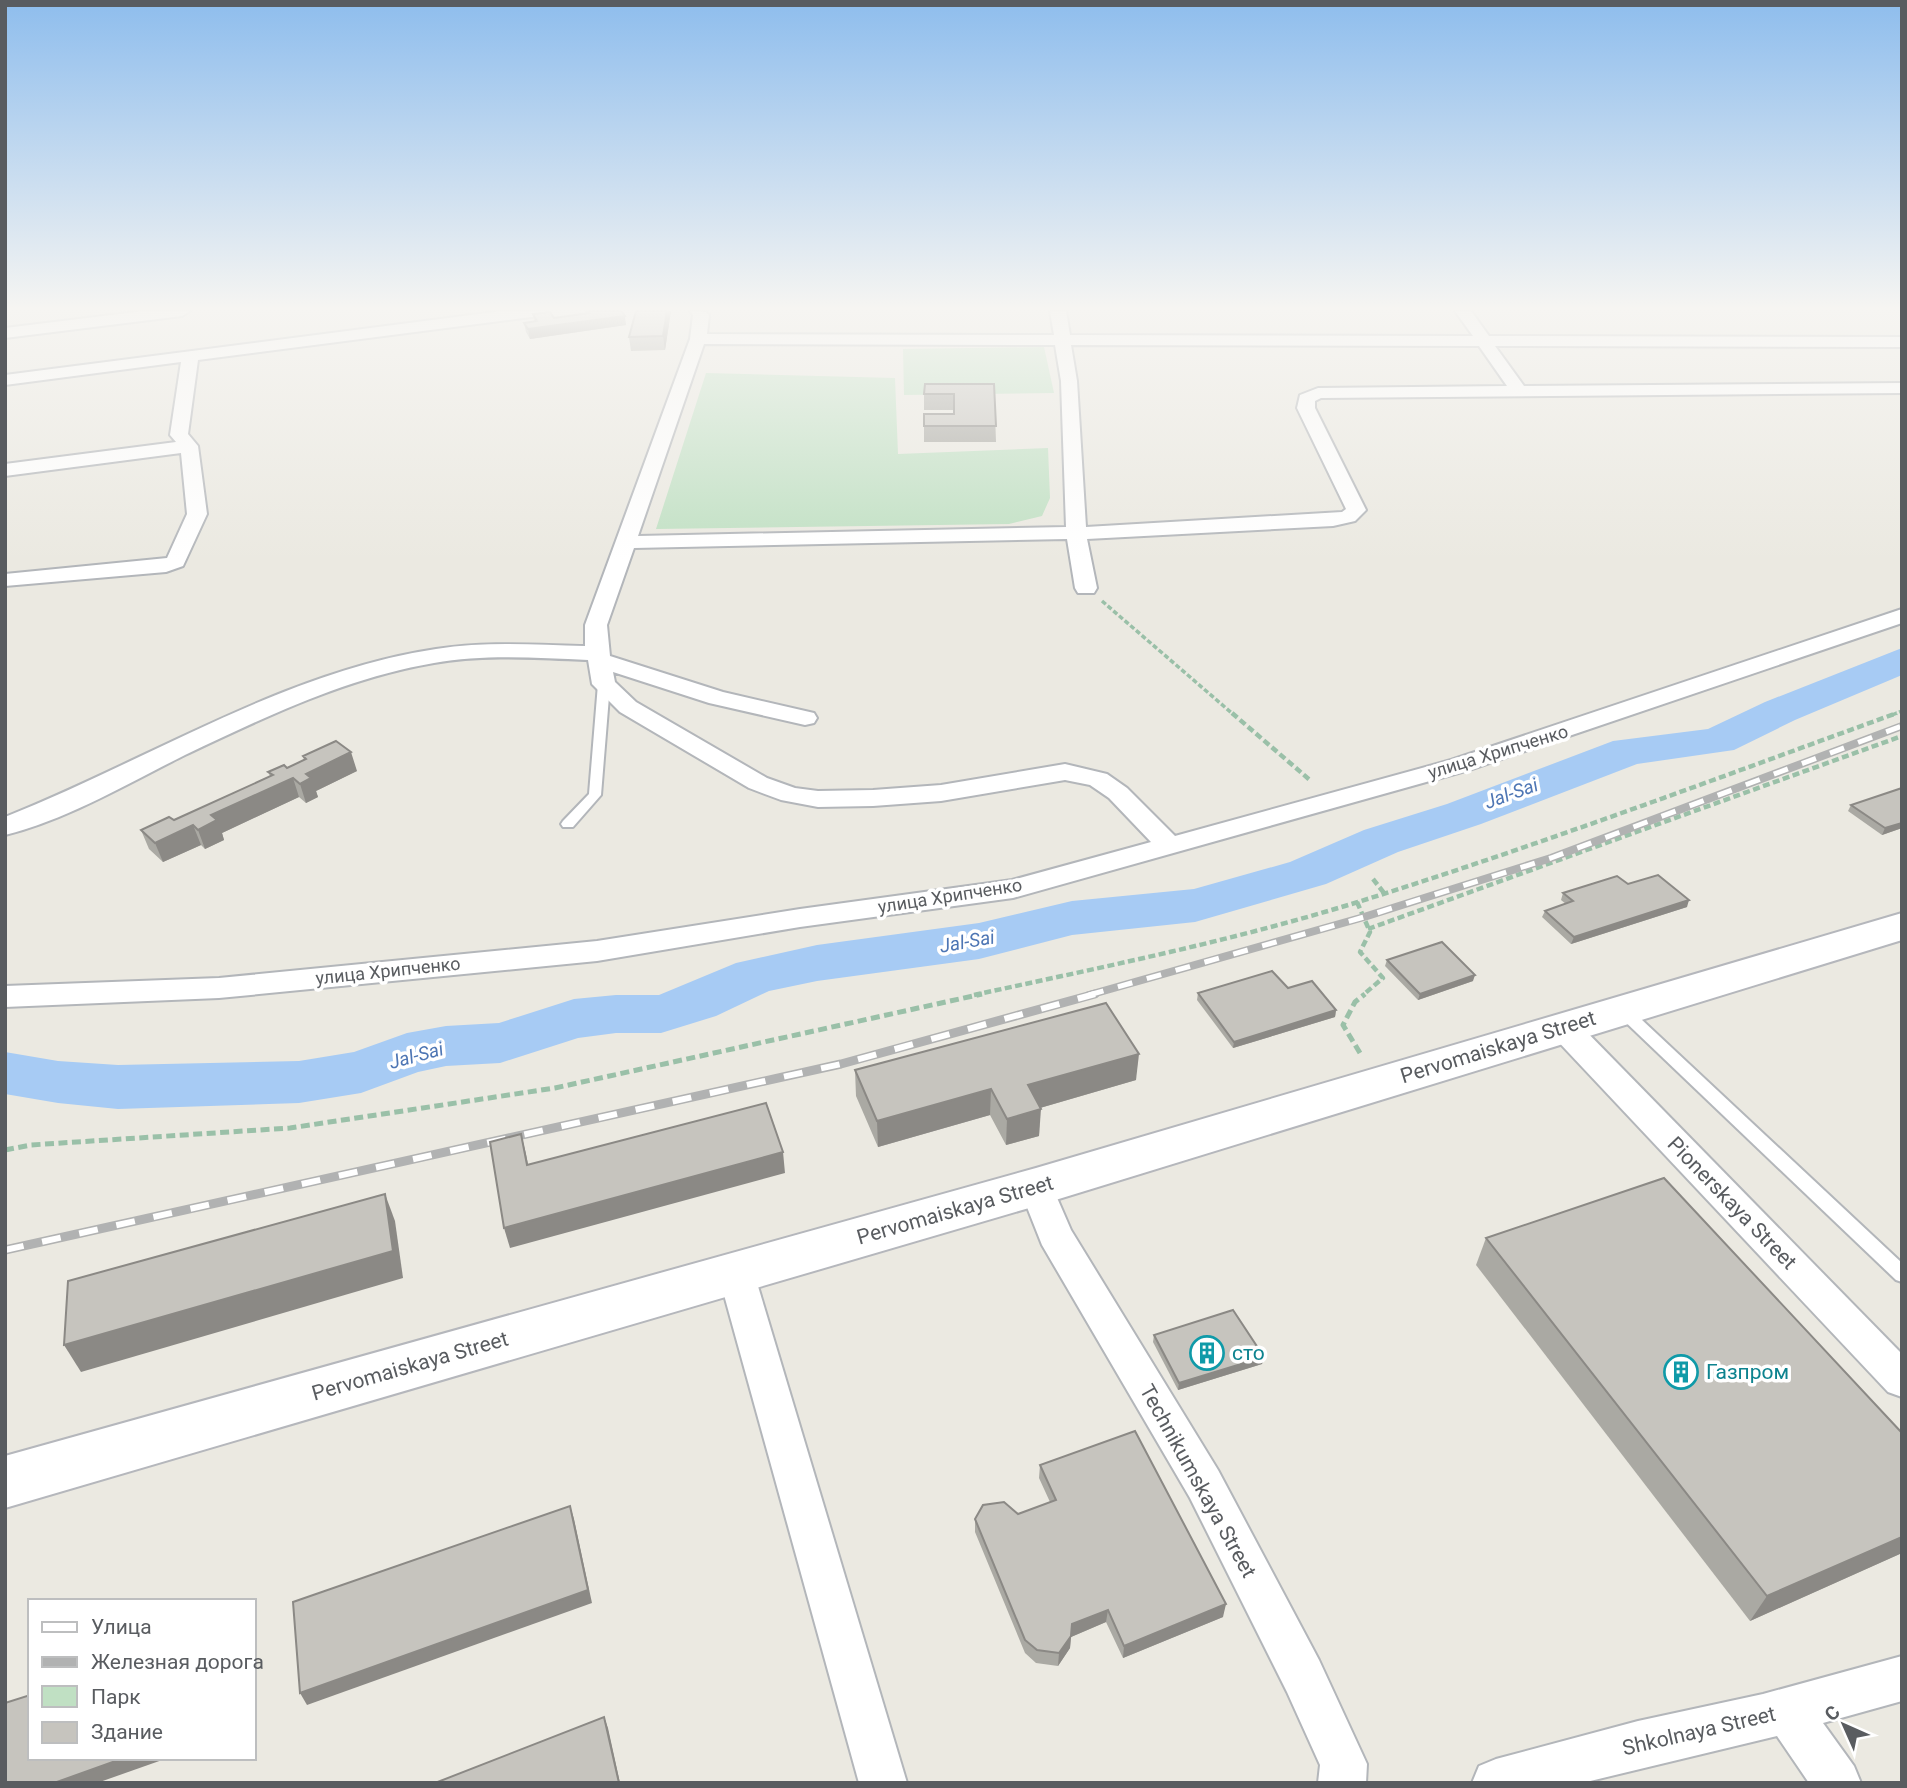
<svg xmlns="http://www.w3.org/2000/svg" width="1907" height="1788" viewBox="0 0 1907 1788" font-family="Roboto,sans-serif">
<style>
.green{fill:#c0e0c3}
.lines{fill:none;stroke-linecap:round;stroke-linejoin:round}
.river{fill:#a7cbf4;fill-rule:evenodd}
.lane-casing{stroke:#b3b6ba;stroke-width:4}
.street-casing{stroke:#b3b6ba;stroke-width:4}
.secondary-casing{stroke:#b5b7bc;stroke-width:4}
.path-far2{stroke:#9ac0a8;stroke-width:3.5;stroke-dasharray:5 2.5;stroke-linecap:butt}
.path-far1{stroke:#9ac0a8;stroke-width:4.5;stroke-dasharray:7 3.5;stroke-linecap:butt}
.path{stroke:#9ac0a8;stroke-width:5;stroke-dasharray:9 4.5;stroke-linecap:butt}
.lane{fill:#fff;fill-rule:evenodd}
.street{fill:#fff;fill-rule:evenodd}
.secondary{fill:#fff;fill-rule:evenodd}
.rail-far1-casing{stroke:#b1b2b2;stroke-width:8}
.rail-casing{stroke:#b1b2b2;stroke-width:9}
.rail-far1{stroke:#fff;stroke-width:5;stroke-dasharray:15;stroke-linecap:butt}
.rail{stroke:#fff;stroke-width:6;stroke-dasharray:19;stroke-linecap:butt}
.wall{fill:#aaa9a3}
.shaded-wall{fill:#8b8985}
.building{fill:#c6c4be;stroke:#8b8985;stroke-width:2}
.labels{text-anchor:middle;stroke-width:7;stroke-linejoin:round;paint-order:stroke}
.street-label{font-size:18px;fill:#595c60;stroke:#fff}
.water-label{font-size:19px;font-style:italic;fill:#4e76b4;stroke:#fff}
.near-street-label{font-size:21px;fill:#595c60;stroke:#fff}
.near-culture-label{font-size:21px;fill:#0d838f;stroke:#fff;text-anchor:start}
</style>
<rect width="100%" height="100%" fill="#ebe9e1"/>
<!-- green -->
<g class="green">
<polygon points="1044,347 1054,393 904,395 903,349"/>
<polygon points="706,373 895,378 898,454 1048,448 1050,498 1042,516 1009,524 656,529"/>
</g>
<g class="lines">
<!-- river -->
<polygon class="river" points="1902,648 1902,675 1795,720 1734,750 1637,764 1481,824 1398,852 1326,884 1195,922 1072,935 979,959 817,981 769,991 716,1016 661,1033 616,1033 578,1038 500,1063 446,1066 418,1072 361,1093 299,1103 118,1109 58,1103 5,1094 5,1052 58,1061 118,1065 299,1061 354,1052 407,1033 446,1026 499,1023 574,999 616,995 659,995 736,963 817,945 979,923 1072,901 1194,889 1290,862 1364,830 1447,804 1613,741 1708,729 1765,702"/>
<!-- lane casing -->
<g class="lane-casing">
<g id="lane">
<polygon points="604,680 610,684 601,795 573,827 563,827 561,824 563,821 589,794 598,684"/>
<polygon points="1621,1004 1626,1005 1902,1263 1902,1282 1896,1280 1616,1013 1613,1009 1616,1005"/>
</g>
</g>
<!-- street casing -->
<g class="street-casing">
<g id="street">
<polygon points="144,311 190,311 182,316 5,338 5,328"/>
<polygon points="502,311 547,311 539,316 198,360 188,434 198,446 207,514 183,566 166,572 5,586 5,574 167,558 187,514 181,453 5,476 5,464 176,442 170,435 181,362 5,385 5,375"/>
<path d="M690,311L706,312L709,315L707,334L1054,335L1050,311H1066L1070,335L1473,336L1455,311H1471L1489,336L1902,337V347L1495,346L1524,386L1902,383V393L1321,398L1315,401V408L1366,510L1355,521L1333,526L1087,539L1097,588L1094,593H1078L1075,588L1067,539L634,548L607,625L610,656L723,692L814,713L817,718L814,723L805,725L709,703L613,672L615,682L636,702L767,778L795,788L818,791L873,790L941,785L1065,764L1107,774L1127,788L1175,836L1451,760L1902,609V623L1469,770L1013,898L800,927L597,961L219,998L5,1007V986L219,978L597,941L800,909L1012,880L1151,842L1109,798L1090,785L1065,780L941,801L873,806L818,807L781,800L749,788L620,712L592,684L588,660C537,658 484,654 434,663C346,678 265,717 185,755C129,783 66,820 5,835V817C147,761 283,672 436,649C486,641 536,645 585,646V625L690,339L693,315ZM704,344L1055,345L1061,381L1066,527L638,536ZM1071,345L1479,346L1507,386L1318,388L1300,395L1297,408L1346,509L1342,512L1086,527L1077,381Z"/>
<polygon points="1563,1016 1574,1019 1902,1354 1902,1397 1888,1392 1552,1035 1548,1027 1552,1019"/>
<polygon points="1036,1173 1048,1177 1071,1230 1218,1470 1319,1660 1367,1764 1366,1783 1318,1783 1320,1765 1287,1692 1190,1498 1042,1245 1019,1187 1024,1177"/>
<polygon points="736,1258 749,1262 754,1273 907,1783 859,1783 718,1273 723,1262"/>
<polygon points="1902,1656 1902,1701 1823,1723 1854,1766 1861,1783 1809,1783 1777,1736 1582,1783 1472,1783 1479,1766 1496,1759 1638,1721 1763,1694"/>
</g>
</g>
<!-- secondary casing -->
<g class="secondary-casing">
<polygon id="secondary" points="1902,913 1902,940 1036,1206 5,1508 5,1456 1036,1168"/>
</g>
<!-- path-far2 -->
<g class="path-far2">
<polyline points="1102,601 1234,715"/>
<polyline points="1892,715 1902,711"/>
</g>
<!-- path-far1 -->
<g class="path-far1">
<polyline points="1232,713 1311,781"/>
<polyline points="1373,879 1384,893"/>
<polyline points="1357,902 1370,932 1360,952 1383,978 1363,995"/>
<polyline points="1368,929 1902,736"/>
<path d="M974,995C1103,967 1232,941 1358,902C1540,845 1718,778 1897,713"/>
</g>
<!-- path -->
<g class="path">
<polyline points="1360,1053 1343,1025 1355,1002 1365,994"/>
<polyline points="5,1150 31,1145 290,1128 555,1088 982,994"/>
</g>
<!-- lane -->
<use href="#lane" class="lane"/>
<!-- street -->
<use href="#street" class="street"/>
<!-- secondary -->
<use href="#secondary" class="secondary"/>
<!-- rail-far1 casing -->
<g class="rail-far1-casing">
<polyline id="rail-far1" points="1089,995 1364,917 1551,858 1902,726"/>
</g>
<!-- rail casing -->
<g class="rail-casing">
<polyline id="rail" points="5,1250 841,1064 1095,994"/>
</g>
<!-- rail-far1 -->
<use href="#rail-far1" class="rail-far1"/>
<!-- rail -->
<use href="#rail" class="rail"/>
</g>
<!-- wall -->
<g class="wall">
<polygon points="585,311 621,311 626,325 530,339 526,332 524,323 534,321 533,314 554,318 585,314"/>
<polygon points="636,311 671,311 665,350 631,351 629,337"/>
<polygon points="994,384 996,442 924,442 924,426 954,414 954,410 924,410 924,394"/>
<polygon points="303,756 357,771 316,791 318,797 306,803 299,797 222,833 224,840 205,849 201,845 163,862 149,849 141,830 174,820 270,776 268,772 287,768 304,760"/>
<polygon points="1851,805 1902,828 1882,835 1848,811"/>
<polygon points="1628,884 1687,907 1571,944 1542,917 1545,911 1566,904 1561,900 1563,893"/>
<polygon points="1387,960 1473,981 1418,1000 1385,966"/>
<polygon points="1288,988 1336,1010 1335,1017 1233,1048 1197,1000 1198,993"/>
<polygon points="855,1070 1136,1080 1040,1108 1039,1136 1006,1145 990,1115 878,1147 856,1096"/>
<polygon points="1486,1238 1902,1433 1902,1553 1750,1621 1476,1265"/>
<polygon points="1154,1335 1264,1357 1262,1364 1178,1390 1153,1342"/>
<polygon points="1040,1465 1223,1617 1123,1658 1106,1622 1071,1637 1070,1648 1058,1666 1036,1663 1025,1653 975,1532 975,1519 1018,1514 1050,1502 1039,1478"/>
</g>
<!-- shaded-wall -->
<g class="shaded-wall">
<polygon points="667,311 671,311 665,350 663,336"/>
<polygon points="625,316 626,325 530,339 528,329"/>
<polygon points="351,752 357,771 316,791 318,797 306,803 300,784 306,774"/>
<polygon points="293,778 299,797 222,833 224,840 205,849 198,830 211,815"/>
<polygon points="1902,823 1902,828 1882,835 1885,828"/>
<polygon points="193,825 201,845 163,862 155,843"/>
<polygon points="1689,900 1687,907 1571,944 1574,937"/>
<polygon points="1475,975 1473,981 1418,1000 1420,994"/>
<polygon points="1336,1010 1335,1017 1233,1048 1234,1042"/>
<polygon points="1139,1054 1136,1080 1026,1112 1028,1085"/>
<polygon points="991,1089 990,1115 878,1147 877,1121"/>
<polygon points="1041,1109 1039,1136 1006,1145 1007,1119"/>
<polygon points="521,1134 526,1154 532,1185 527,1165"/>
<polygon points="783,1152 785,1173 510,1248 504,1228"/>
<polygon points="385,1194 395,1221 403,1278 81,1372 64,1345"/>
<polygon points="1264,1357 1262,1364 1178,1390 1179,1383"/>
<polygon points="570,1506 574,1519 592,1603 307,1705 300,1693"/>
<polygon points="1902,1537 1902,1553 1750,1621 1767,1596"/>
<polygon points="1226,1604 1223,1617 1123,1658 1124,1646"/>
<polygon points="1108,1610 1106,1622 1071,1637 1070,1648 1058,1666 1059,1653 1072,1624"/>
<polygon points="604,1717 608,1728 620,1783 619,1783"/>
<polygon points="124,1758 165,1759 97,1783 54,1783"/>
</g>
<!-- building -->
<g class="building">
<polygon points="587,311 621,311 625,316 528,329 524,323 537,321 533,314 550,312 554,318 589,313"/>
<polygon points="636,311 667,311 663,336 629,337"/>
<polygon points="925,384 994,384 996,426 924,426 924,414 954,414 954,394 924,394"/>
<polygon points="336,741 351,752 306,774 311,778 300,784 293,778 211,815 217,820 198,830 193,825 155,843 141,830 169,817 174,820 273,775 268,772 284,765 287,768 306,759 303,756"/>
<polygon points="1902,788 1902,823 1885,828 1851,805"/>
<polygon points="1658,875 1689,900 1574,937 1545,911 1573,901 1563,893 1617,876 1628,884"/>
<polygon points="1442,942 1475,975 1420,994 1387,960"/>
<polygon points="1272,971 1288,988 1312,981 1336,1010 1234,1042 1198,993"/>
<polygon points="1106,1003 1139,1054 1028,1085 1041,1109 1007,1119 991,1089 877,1121 855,1070"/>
<polygon points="766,1103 783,1152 504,1228 490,1142 521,1134 527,1165"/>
<polygon points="1664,1178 1902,1433 1902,1537 1767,1596 1486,1238"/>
<polygon points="385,1194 393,1251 64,1345 68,1281"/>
<polygon points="1233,1310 1264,1357 1179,1383 1154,1335"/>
<polygon points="1135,1431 1226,1604 1124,1646 1108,1610 1072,1624 1071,1636 1059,1653 1037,1650 1025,1640 975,1519 983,1505 1004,1502 1018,1514 1056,1500 1040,1465"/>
<polygon points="570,1506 588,1590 300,1693 293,1602"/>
<polygon points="30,1695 30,1758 124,1758 54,1783 5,1783 5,1703"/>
<polygon points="604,1717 619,1783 435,1783"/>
</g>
<!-- sky -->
<linearGradient id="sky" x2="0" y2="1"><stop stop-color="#8ebded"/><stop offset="0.55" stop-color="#f6f5f2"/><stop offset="1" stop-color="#f6f5f2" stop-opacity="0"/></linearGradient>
<rect width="1907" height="561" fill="url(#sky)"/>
<!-- icons -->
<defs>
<g id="building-ring" transform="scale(1.75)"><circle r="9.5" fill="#fff" stroke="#0f9aa8" stroke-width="1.5"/><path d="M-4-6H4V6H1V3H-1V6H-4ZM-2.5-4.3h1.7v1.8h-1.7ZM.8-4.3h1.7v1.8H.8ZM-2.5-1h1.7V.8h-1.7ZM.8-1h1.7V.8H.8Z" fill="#0f9aa8"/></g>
</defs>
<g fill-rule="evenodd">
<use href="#building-ring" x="1207" y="1353"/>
<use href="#building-ring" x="1681" y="1372"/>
</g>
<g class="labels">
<!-- street labels -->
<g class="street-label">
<text transform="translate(1498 752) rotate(-17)" y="6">улица Хрипченко</text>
<text transform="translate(950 896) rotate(-9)" y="6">улица Хрипченко</text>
<text transform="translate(388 971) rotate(-6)" y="6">улица Хрипченко</text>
</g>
<!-- water labels -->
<g class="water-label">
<text transform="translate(1511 793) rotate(-20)" y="7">Jal-Sai</text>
<text transform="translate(967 941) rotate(-10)" y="7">Jal-Sai</text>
<text transform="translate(416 1055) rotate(-15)" y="7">Jal-Sai</text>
</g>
<!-- near-street labels -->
<g class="near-street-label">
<text transform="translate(1498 1047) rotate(-17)" y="7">Pervomaiskaya Street</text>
<text transform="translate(1732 1203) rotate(46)" y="7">Pionerskaya Street</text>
<text transform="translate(955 1210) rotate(-16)" y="7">Pervomaiskaya Street</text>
<text transform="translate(410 1366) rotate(-16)" y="7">Pervomaiskaya Street</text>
<text transform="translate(1198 1481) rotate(61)" y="7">Technikumskaya Street</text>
<text transform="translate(1699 1731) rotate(-13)" y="7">Shkolnaya Street</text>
</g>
<!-- near-culture labels -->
<g class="near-culture-label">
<text x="1232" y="1360">сто</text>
<text x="1706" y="1379">Газпром</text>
</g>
</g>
<!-- border -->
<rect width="1907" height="1788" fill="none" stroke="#595c60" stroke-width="14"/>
<!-- legend -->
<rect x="28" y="1599" width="228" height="161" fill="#ffffff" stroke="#bdbebf" stroke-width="2"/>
<rect x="42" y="1622" width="35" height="10" fill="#ffffff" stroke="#bdbebf" stroke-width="2"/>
<text x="91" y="1634" font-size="21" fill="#595c60">Улица</text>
<rect x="42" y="1657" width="35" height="10" fill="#b1b2b2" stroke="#bdbebf" stroke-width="2"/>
<text x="91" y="1669" font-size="21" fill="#595c60">Железная дорога</text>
<rect x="42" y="1686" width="35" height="21" fill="#c0e0c3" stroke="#bdbebf" stroke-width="2"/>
<text x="91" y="1704" font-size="21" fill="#595c60">Парк</text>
<rect x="42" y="1722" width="35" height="21" fill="#c6c4be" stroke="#bdbebf" stroke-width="2"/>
<text x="91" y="1739" font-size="21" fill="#595c60">Здание</text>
<!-- north arrow -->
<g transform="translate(1844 1725) rotate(315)" stroke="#ffffff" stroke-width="5" paint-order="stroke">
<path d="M0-5L12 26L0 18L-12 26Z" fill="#595c60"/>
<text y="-10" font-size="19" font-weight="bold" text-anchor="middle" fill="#595c60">С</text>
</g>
</svg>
